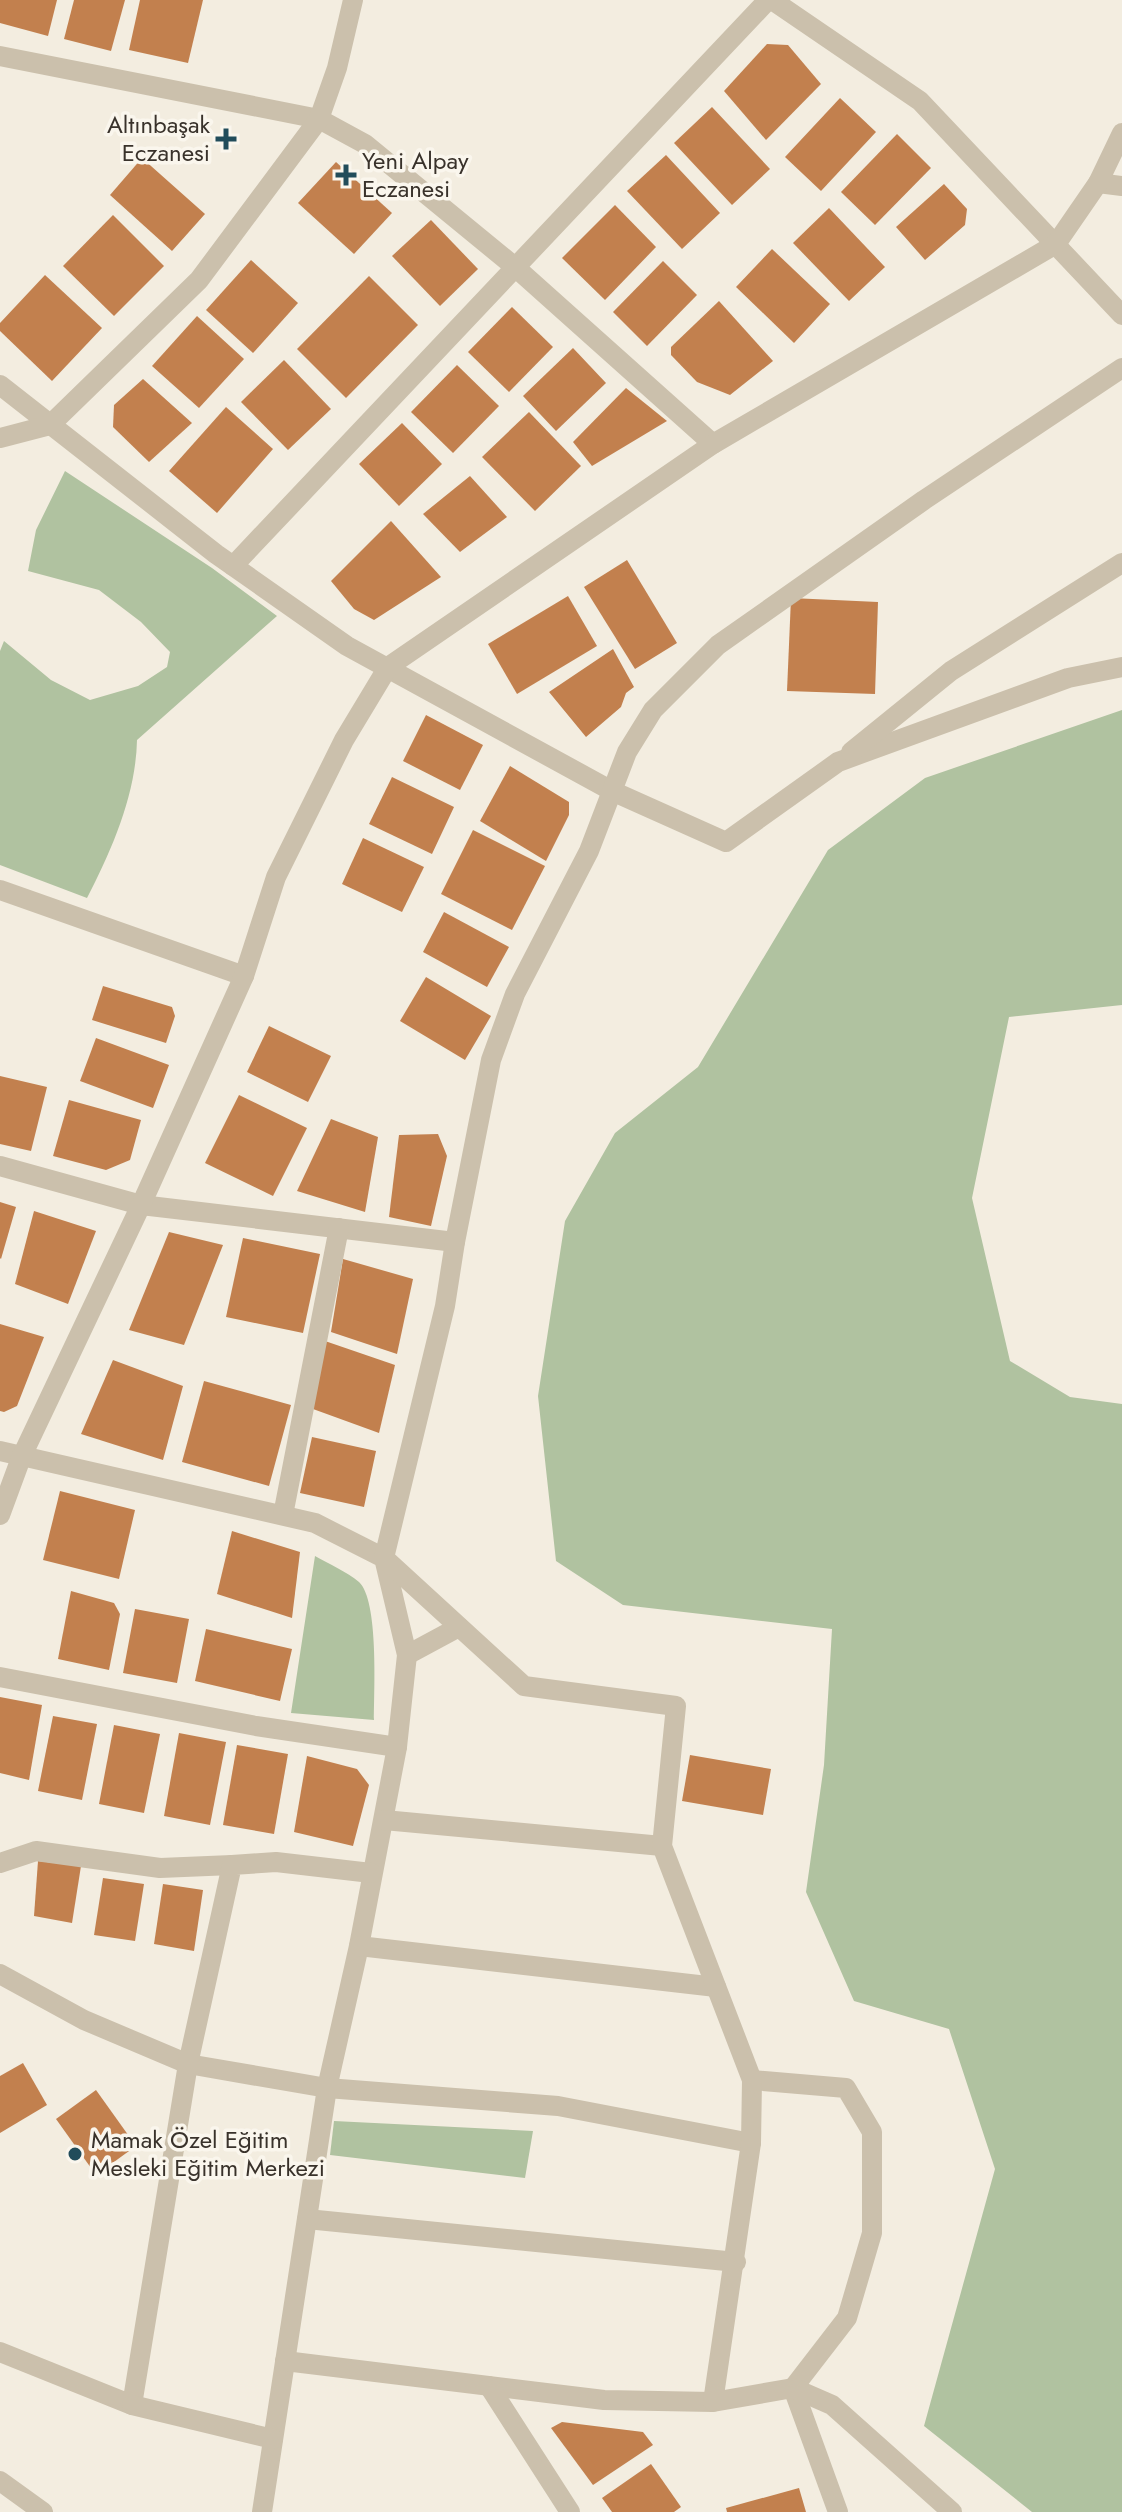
<svg xmlns="http://www.w3.org/2000/svg" width="1122" height="2512" viewBox="0 0 1122 2512" font-family="Jost,sans-serif">
<style>
.green{fill:#b0c2a0}
.building{fill:#c2804e}
.lines{fill:none;stroke-linecap:round;stroke-linejoin:round}
.minor{stroke:#cbc0ac;stroke-width:20}
.tertiary{stroke:#cbc0ac;stroke-width:20}
.poi-dot{fill:#214c5a;stroke:#faf6ed;stroke-width:3}
.labels{text-anchor:middle;stroke-width:7;stroke-linejoin:round;paint-order:stroke}
.poi-label{font-size:24px;fill:#39322b;stroke:#faf6ed;text-anchor:start}
</style>
<rect width="100%" height="100%" fill="#f3ede0"/>
<!-- green -->
<g class="green">
<path d="M65,471L212,568L277,616L137,740C136,794 112,850 87,898L0,865V651L4,641L51,680L90,700L138,686L167,667L170,652L141,622L99,590L28,571L36,530Z"/>
<polygon points="1122,710 1122,1005 1009,1017 972,1198 1010,1361 1070,1397 1122,1404 1122,2512 1032,2512 924,2426 995,2169 949,2029 854,2001 806,1892 824,1765 832,1629 623,1605 556,1561 538,1396 565,1221 615,1133 698,1067 828,850 925,778"/>
<path d="M315,1556C329,1564 347,1572 359,1582C379,1601 374,1691 374,1720L291,1713Z"/>
<polygon points="334,2121 533,2131 525,2178 330,2155"/>
</g>
<!-- building -->
<g class="building">
<polygon points="0,0 57,0 48,36 0,23"/>
<polygon points="74,0 125,0 111,51 64,39"/>
<polygon points="140,0 203,0 188,63 129,50"/>
<polygon points="767,44 788,45 821,84 766,140 724,91"/>
<polygon points="840,98 876,132 821,191 785,157"/>
<polygon points="712,107 770,169 732,205 674,143"/>
<polygon points="897,134 931,168 875,225 841,192"/>
<polygon points="666,155 720,213 682,249 627,191"/>
<polygon points="142,158 205,214 172,251 110,195"/>
<polygon points="336,162 392,213 354,254 298,203"/>
<polygon points="944,184 967,209 965,225 925,260 896,227"/>
<polygon points="615,205 656,247 605,300 562,258"/>
<polygon points="829,208 885,267 849,301 793,243"/>
<polygon points="113,215 164,266 114,316 63,266"/>
<polygon points="431,220 478,269 440,306 392,256"/>
<polygon points="772,249 830,304 794,343 736,287"/>
<polygon points="251,260 298,303 253,353 206,310"/>
<polygon points="663,261 697,295 647,346 613,312"/>
<polygon points="45,275 102,328 52,381 0,331 0,323"/>
<polygon points="369,276 418,325 346,398 297,349"/>
<polygon points="719,301 773,361 730,395 697,382 671,355 671,347"/>
<polygon points="512,307 553,347 509,392 468,352"/>
<polygon points="197,316 244,359 199,408 152,366"/>
<polygon points="573,348 606,383 556,431 523,396"/>
<polygon points="284,360 331,409 288,450 241,402"/>
<polygon points="457,365 499,406 453,453 411,412"/>
<polygon points="143,379 192,423 149,462 113,427 114,405"/>
<polygon points="626,388 667,421 592,466 573,442"/>
<polygon points="226,407 273,449 217,513 169,471"/>
<polygon points="529,412 581,466 535,511 482,457"/>
<polygon points="402,423 442,464 399,506 359,464"/>
<polygon points="470,476 507,517 460,552 423,514"/>
<polygon points="391,521 441,577 374,620 354,609 331,581"/>
<polygon points="627,560 677,643 635,669 584,587"/>
<polygon points="568,596 597,646 517,694 488,644"/>
<polygon points="791,598 878,602 875,694 787,691"/>
<polygon points="613,649 634,687 626,693 621,707 586,737 549,692"/>
<polygon points="426,715 483,745 460,790 403,761"/>
<polygon points="510,766 569,802 569,815 546,861 480,821"/>
<polygon points="392,777 454,807 432,854 369,824"/>
<polygon points="473,830 545,866 512,930 441,894"/>
<polygon points="363,838 424,867 402,912 342,884"/>
<polygon points="444,912 509,947 487,987 423,952"/>
<polygon points="426,977 491,1016 465,1060 400,1021"/>
<polygon points="103,986 172,1007 175,1016 166,1043 92,1020"/>
<polygon points="269,1026 331,1056 308,1102 247,1072"/>
<polygon points="96,1038 169,1065 153,1108 80,1081"/>
<polygon points="0,1076 47,1087 31,1151 0,1144"/>
<polygon points="239,1095 307,1128 273,1196 205,1163"/>
<polygon points="69,1100 141,1120 130,1160 106,1170 53,1156"/>
<polygon points="331,1119 378,1137 365,1212 297,1191"/>
<polygon points="438,1134 447,1156 431,1226 389,1217 399,1135"/>
<polygon points="0,1202 16,1207 1,1259 0,1258"/>
<polygon points="34,1211 96,1231 68,1304 15,1284"/>
<polygon points="169,1232 223,1245 184,1345 129,1330"/>
<polygon points="243,1238 320,1254 303,1333 226,1317"/>
<polygon points="343,1259 413,1279 397,1354 331,1332"/>
<polygon points="0,1324 44,1337 17,1406 4,1412 0,1411"/>
<polygon points="325,1341 395,1365 379,1433 313,1409"/>
<polygon points="113,1360 183,1386 163,1460 81,1434"/>
<polygon points="204,1381 291,1405 269,1486 182,1462"/>
<polygon points="312,1437 376,1451 364,1507 300,1493"/>
<polygon points="60,1491 135,1510 119,1579 43,1560"/>
<polygon points="232,1531 300,1552 292,1618 217,1594"/>
<polygon points="71,1591 114,1603 120,1614 109,1670 58,1659"/>
<polygon points="135,1609 189,1619 177,1683 123,1673"/>
<polygon points="206,1629 292,1649 280,1701 195,1681"/>
<polygon points="0,1697 42,1705 29,1780 0,1773"/>
<polygon points="53,1716 97,1724 82,1800 38,1791"/>
<polygon points="114,1725 160,1734 144,1813 99,1804"/>
<polygon points="179,1733 226,1742 210,1825 164,1816"/>
<polygon points="237,1745 288,1754 274,1834 223,1825"/>
<polygon points="690,1755 771,1769 763,1815 682,1801"/>
<polygon points="307,1756 357,1769 369,1785 353,1846 294,1832"/>
<polygon points="38,1861 81,1866 72,1923 34,1916"/>
<polygon points="103,1878 144,1884 135,1941 94,1935"/>
<polygon points="163,1884 203,1890 194,1951 154,1944"/>
<polygon points="23,2063 47,2105 0,2133 0,2076"/>
<polygon points="96,2090 136,2146 96,2175 56,2119"/>
<polygon points="562,2422 643,2432 653,2445 593,2485 551,2428"/>
<polygon points="651,2464 681,2507 674,2512 612,2512 602,2498"/>
<polygon points="799,2488 806,2512 727,2512 726,2508"/>
</g>
<g class="lines">
<!-- minor -->
<g class="minor">
<polyline points="772,0 920,101 1122,315"/>
<polyline points="0,56 319,119 365,144 515,267 713,444"/>
<polyline points="1098,183 1122,186"/>
<polyline points="0,385 216,554 347,646 612,791 726,842 838,762 1068,678 1122,667"/>
<polyline points="0,438 50,425 199,280 319,119 337,68 353,0"/>
<polyline points="233,566 768,0"/>
<polyline points="851,752 951,671 1122,563"/>
<polyline points="0,890 244,976"/>
<polyline points="0,1166 141,1205 455,1242"/>
<polyline points="0,1451 315,1523 384,1558 407,1655 397,1747 359,1946 327,2088 262,2512"/>
<polyline points="0,1515 21,1458 141,1205 244,976 276,877 344,740 388,667 713,444 1056,244 1098,183 1122,133"/>
<polyline points="283,1515 339,1228"/>
<polyline points="407,1655 459,1627"/>
<polyline points="0,1677 256,1726 397,1747"/>
<polyline points="384,1820 662,1846"/>
<polyline points="0,1863 36,1851 160,1868 232,1865"/>
<polyline points="359,1946 716,1987"/>
<polyline points="0,1974 84,2020 188,2064 327,2088 558,2106 751,2143"/>
<polyline points="752,2080 846,2088 872,2132 872,2233 847,2318 793,2388"/>
<polyline points="307,2219 736,2262"/>
<polyline points="0,2352 132,2405 188,2064 232,1865 276,1862 371,1873"/>
<polyline points="285,2361 604,2400 713,2402"/>
<polyline points="793,2388 838,2512"/>
<polyline points="132,2405 273,2439"/>
<polyline points="0,2481 43,2512"/>
<polyline points="952,2512 832,2405 793,2388 713,2402 751,2143 752,2080 662,1846 676,1706 524,1686 384,1558 445,1306 455,1242 491,1060 515,994 589,851 627,752 653,710 718,645 924,500 1122,368"/>
</g>
<!-- tertiary -->
<polyline class="tertiary" points="489,2386 570,2512"/>
</g>
<!-- markers -->
<g class="poi-dot">
<path d="M222 127h8v8h8v8h-8v8h-8v-8h-8v-8h8z"/>
<path d="M342 163h8v8h8v8h-8v8h-8v-8h-8v-8h8z"/>
<circle cx="75" cy="2154" r="8"/>
</g>
<g class="labels">
<!-- poi labels -->
<g class="poi-label">
<text x="210" y="133" text-anchor="end">Altınbaşak<tspan x="210" dy="28">Eczanesi</tspan></text>
<text x="362" y="169">Yeni Alpay<tspan x="362" dy="28">Eczanesi</tspan></text>
<text x="91" y="2148">Mamak Özel Eğitim<tspan x="91" dy="28">Mesleki Eğitim Merkezi</tspan></text>
</g>
</g>
</svg>
